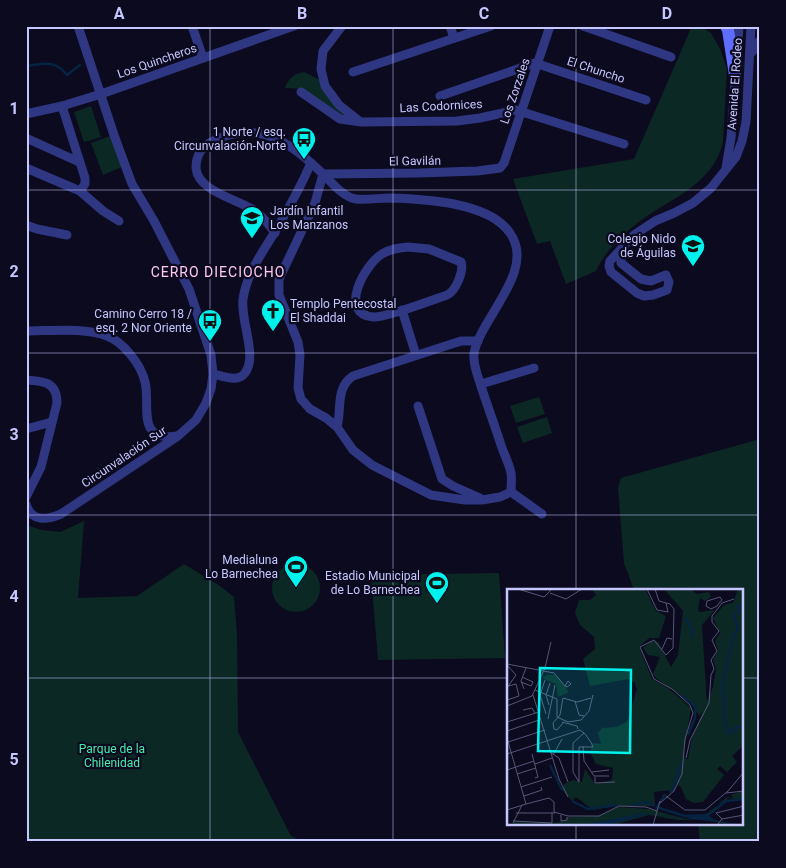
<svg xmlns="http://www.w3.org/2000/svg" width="786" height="868" viewBox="0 0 786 868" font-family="Roboto,sans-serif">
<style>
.green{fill:#0c2824}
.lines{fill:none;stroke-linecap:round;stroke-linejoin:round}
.stream{stroke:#062341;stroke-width:2.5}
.street{stroke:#2f3782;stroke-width:9}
.secondary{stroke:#5e6dff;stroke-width:12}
.grid{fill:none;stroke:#c7c7ff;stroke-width:1;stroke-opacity:0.55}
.labels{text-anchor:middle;stroke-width:4.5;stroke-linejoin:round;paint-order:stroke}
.street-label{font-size:12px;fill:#c7c7ff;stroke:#0b0a1e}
.poi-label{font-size:12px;fill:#c7c7ff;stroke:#0b0a1e;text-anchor:end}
.park-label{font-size:12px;fill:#47ebad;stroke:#0b0a1e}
.neighbourhood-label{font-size:14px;letter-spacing:1px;fill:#ffc9f2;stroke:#0b0a1e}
.inset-river{fill:none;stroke:#062341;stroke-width:2.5}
.inset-road{fill:none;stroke:#565678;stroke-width:1}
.view{fill:#00f2ec;fill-opacity:0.15;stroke:#00f2ec;stroke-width:2.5}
.inset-edge{fill:none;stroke:#c7c7ff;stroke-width:2.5}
.neatline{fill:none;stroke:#c7c7ff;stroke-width:2}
.grid-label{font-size:16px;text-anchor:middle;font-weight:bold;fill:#c7c7ff}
</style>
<rect width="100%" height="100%" fill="#0b0a1e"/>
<!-- green -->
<g class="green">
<path d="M692,26H700L711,33L720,49L727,69L723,142C712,189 663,200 630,229C616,241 604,254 596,271L566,284L550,241L537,244L513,179L634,159Z"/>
<path d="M304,72L320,80L347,116L340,115L302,89L285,88C289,77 294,74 304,72Z"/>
<polygon points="91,106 101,137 84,142 74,112"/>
<polygon points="110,136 122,167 103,175 91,143"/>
<polygon points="539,397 545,414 516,423 510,406"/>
<polygon points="547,417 552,433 523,443 517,427"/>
<polygon points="760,439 760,842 700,842 698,824 742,824 742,590 634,590 624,563 618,488 621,478"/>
<polygon points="84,521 78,598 137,596 184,564 220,586 234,597 237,636 238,732 291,836 305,842 26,842 26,525 42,530 60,532"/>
<circle cx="296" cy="588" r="24"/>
<polygon points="499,573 505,658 378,660 371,575"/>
</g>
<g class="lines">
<!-- stream -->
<path class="stream" d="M26,66C45,64 54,59 67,75L80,65"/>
<!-- street -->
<g class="street">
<polyline points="192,26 203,58"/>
<polyline points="342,26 323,51 321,69 325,86 339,105 358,120"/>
<polyline points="450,26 454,38"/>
<polyline points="583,26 671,57"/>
<polyline points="752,52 760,40"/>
<polyline points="353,72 491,26"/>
<polyline points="301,92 340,119 361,122 457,121 480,118 516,110 624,144"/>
<polyline points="440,96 535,63 646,100"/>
<polyline points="62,106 85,178 85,184 80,191"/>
<polyline points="26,114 62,106 101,94 294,26"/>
<polyline points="26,138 79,162"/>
<polyline points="26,168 80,191 103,211 119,221"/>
<polyline points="726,168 731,138 739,26"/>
<polyline points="323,174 315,203 279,279 279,295 298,342 300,355 298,388 301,399 310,409 326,418 337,427 353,450 372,465 431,495 465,500 482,500 500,497 511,492"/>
<polyline points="323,174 419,173 477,171 500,168 504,163 550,26"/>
<polyline points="26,225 37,229 67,235"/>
<path d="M275,233C269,225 263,216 255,211C238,199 198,192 196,168C196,155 202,146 213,141C260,118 294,145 326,177C334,185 344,197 356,199C367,200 379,198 390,198C424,199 489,202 510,233C537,271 479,319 474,354C473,364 477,374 480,383C487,405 495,426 502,448C505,456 509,464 511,473C512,479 511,485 511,492"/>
<path d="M408,247L429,249L461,262C464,271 456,291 447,295C432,300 386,318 373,317C338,314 364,265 382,254C390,249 399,248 408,247Z"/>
<polyline points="622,248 621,254 621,263 641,279 651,281 666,275 669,282 667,290 653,295 644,296 637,293 611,272 609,266 610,261 634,235 655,221 674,213 693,203 711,188 736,157 742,141 746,122 751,26"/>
<polyline points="402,310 416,355"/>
<path d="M26,331C50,331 85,327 107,336C123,342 141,364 145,382C151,405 135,442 177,436"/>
<path d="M213,374C223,376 238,383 245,373C258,356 240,320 243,299C247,272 263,252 276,230C289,208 301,186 311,163"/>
<path d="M26,380C44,381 57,382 57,403L41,467L26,497"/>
<polyline points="481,384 534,368"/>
<polyline points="418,406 442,479 453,486 480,498"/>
<path d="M337,427C342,409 335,388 353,376L461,341H478"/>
<polyline points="26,429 52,422"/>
<polyline points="511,492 542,514"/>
<path d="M26,504C31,522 47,520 61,514L178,436L196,420L206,403L211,389L213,374L211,355L189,289L154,221L132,184L114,135L78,26"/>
</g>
<!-- secondary -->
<polyline class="secondary" points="726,26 728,30 735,75"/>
</g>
<!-- grid -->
<path class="grid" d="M210,26V842M393,26V842M576,26V590M26,190H760M26,353H760M26,515H760M26,678H508M742,678H760M576,824V842"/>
<!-- icons -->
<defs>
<g id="bus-pin" transform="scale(1.25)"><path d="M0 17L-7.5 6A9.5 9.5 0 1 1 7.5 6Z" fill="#00f2ec" stroke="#0b0a1e"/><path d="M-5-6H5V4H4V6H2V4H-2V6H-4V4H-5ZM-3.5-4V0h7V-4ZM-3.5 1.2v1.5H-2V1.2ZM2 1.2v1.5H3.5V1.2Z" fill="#111"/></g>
<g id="school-pin" transform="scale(1.25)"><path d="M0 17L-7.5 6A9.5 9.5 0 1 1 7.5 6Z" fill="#00f2ec" stroke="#0b0a1e"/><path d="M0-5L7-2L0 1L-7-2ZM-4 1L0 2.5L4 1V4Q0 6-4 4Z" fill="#111"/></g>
<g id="church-pin" transform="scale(1.25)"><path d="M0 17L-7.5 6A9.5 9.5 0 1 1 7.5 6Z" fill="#00f2ec" stroke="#0b0a1e"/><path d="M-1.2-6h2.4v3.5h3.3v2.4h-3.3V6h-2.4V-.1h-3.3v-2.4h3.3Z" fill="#111"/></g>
<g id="stadium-pin" transform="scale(1.25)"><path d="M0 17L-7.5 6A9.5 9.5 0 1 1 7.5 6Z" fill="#00f2ec" stroke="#0b0a1e"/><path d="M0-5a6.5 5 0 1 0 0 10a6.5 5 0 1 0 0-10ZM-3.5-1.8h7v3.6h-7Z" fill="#111"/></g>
</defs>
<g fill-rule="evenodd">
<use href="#bus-pin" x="304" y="139"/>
<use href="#school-pin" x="252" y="218"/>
<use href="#school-pin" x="693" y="246"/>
<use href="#church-pin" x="273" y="311"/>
<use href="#bus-pin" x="210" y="321"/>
<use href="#stadium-pin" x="296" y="567"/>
<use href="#stadium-pin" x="437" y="583"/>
</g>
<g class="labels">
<!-- street labels -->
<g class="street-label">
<text transform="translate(157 61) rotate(-19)" y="4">Los Quincheros</text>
<text transform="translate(596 70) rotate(18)" y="4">El Chuncho</text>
<text transform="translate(735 84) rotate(-86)" y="4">Avenida El Rodeo</text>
<text transform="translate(515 91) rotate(-71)" y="4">Los Zorzales</text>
<text transform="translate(441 106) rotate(-3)" y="4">Las Codornices</text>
<text transform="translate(415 161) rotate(-1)" y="4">El Gavilán</text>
<text transform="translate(124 457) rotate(-34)" y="4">Circunvalación Sur</text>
</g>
<!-- poi labels -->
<g class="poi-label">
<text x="286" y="136">1 Norte / esq.<tspan x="286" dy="14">Circunvalación-Norte</tspan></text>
<text x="270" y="215" text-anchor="start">Jardín Infantil<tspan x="270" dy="14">Los Manzanos</tspan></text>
<text x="676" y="243">Colegio Nido<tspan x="676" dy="14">de Águilas</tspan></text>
<text x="290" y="308" text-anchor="start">Templo Pentecostal<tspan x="290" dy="14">El Shaddai</tspan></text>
<text x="192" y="318">Camino Cerro 18 /<tspan x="192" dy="14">esq. 2 Nor Oriente</tspan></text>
<text x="278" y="564">Medialuna<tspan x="278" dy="14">Lo Barnechea</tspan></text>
<text x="420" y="580">Estadio Municipal<tspan x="420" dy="14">de Lo Barnechea</tspan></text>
</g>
<!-- park labels -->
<g class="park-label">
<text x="112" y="753">Parque de la<tspan x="112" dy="14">Chilenidad</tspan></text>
</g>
<!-- neighbourhood labels -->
<g class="neighbourhood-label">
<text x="218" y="277">CERRO DIECIOCHO</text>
</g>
</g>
<!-- overview -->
<g transform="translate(507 589)">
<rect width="236" height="236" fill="#0b0a1e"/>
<path d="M85,0H138L149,22L159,27L152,49H142L132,58L145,90L161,99L184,119L176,169L181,170L185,148L206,98L209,80L206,71L211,61L208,52L213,44L206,29L217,16L226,14L231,0H236V157L225,167L230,173L220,183L213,177L210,180L217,186L196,213L187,214L179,210L174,198L168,194L165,201L147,203L148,217H109L86,221L69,208L65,212L55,201L57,195L66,191L75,193L78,180L88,195L105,191L106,179L89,175L83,163L86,154L94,155L91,144L95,139L109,138L120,133L130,100L127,93L121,90L83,97L76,70L88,60L87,48L73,36L68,24L72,11H83L89,6ZM157,0H183L190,5L202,3L204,8L198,12L193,9L191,20L192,23L208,21L195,36L200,116L192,127L184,114L149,89L146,85L153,68L141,66L136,59L144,52L151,53L164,78L171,66L176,22ZM40,86H49L62,103L51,108L49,95L35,89ZM236,202V209L229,210L221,209L218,213L211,215L207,221L199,227L223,236L195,230L172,231L142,226L106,236H6L7,233L47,234L60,231V228L91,227L111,218L142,220L179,230L196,228L220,208L226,209L224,206Z" fill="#0c2824"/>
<path d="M138,224L179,229L201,225L207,231L236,236L141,225L105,235L74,236Z" fill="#062341"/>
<path class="inset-river" d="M229,16L234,19L227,26L231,41L227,45L216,92L217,129L222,145L229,138L237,139M178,29L186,42L184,48M174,106L188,117V129L181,146M43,176L55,201M162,203L166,201L174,174M65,212L81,220L110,216M124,216L142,213L148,217M152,219L178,227L200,226M149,220L158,205M200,227L219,212L237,210"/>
<path class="inset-road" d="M11,0L37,8L45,0M140,0L150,21L161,23L159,14M148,0L152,12L163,15L167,20L166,59L159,66L147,51L133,58L147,90L165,100L183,116L186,124L178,150L175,185L167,202L153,214M43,4L59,10L75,0M213,8L215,11L210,17L204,20L199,17L200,12ZM155,60L160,49L165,50M0,75L47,84L58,97M0,76L9,86L0,99M38,91L33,106L39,125M61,92L64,95L60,98L58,97ZM14,93L24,97L26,93L15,88M17,100L14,92L19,79M28,101L50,110V128M26,106L52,190L61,208M0,111L12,107L9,95L2,97M68,112L72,126L77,127M42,116L39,106L43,94M0,117L25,107L38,79L44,53M16,121L25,119L28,124M50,128L61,133L74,131L82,122L86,106M41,130L48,96M0,133L32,123M55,133L70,137L71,140M56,134L50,141L47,140L46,134L53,126L56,109L70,113L84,109M0,142L32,131M0,149L19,215L0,221M1,153L38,141M76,157L77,172L87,187H102M44,164L52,169L61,193M0,165L73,141L77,144L79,146L85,155V156L86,158H72V193L66,183V154L77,144M25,165L31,188L28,189M46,166L55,150M179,169L183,151L202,114L204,86L207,80L204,71L210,62L205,51L212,42L205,33V27L215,14L227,10M28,175L45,169M0,181L27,172M85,183L102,181M10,185L29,179M88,188V194L108,193M14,198L45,188M219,204L237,202M17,207L35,201L34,198M159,207L178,221H198L221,202L237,183M19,215L42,209L47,213V223L61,227H92L112,217L139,218L150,222M9,224H48M54,226V232L60,231V228M215,230L209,224L237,217M6,232L45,234V223M6,234L15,216M146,236L153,212M210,236L215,230L237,226"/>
<path class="view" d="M33,79L124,81L123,164L31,162Z"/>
<rect width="236" height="236" class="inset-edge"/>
</g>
<!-- border -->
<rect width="786" height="868" fill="none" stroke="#0b0a1e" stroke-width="55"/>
<rect x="28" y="28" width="730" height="812" class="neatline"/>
<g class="grid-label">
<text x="119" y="19">A</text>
<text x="302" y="19">B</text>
<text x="484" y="19">C</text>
<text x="667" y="19">D</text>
<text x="14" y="114">1</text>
<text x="14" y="277">2</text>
<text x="14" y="440">3</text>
<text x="14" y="602">4</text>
<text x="14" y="765">5</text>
</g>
</svg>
